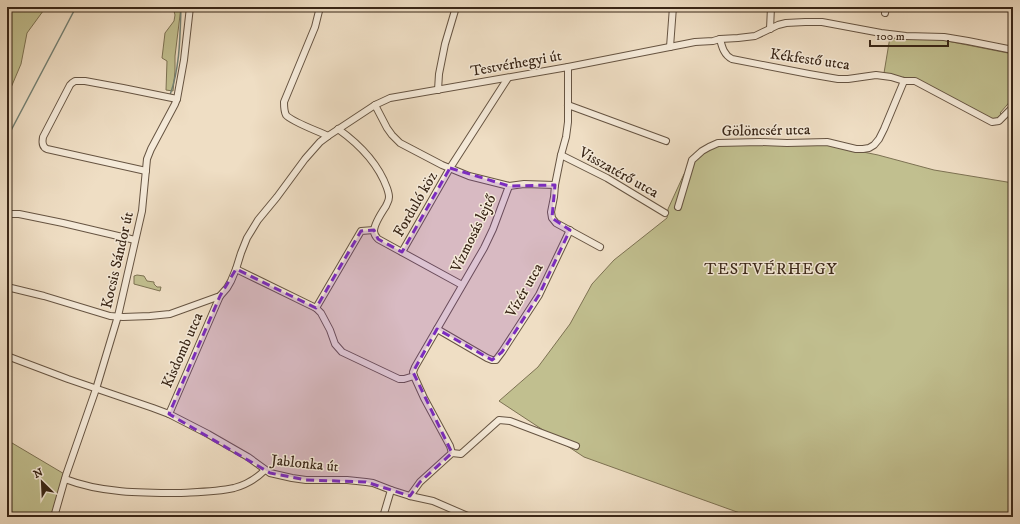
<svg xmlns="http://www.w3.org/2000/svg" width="1020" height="524" viewBox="0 0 1020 524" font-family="'IM FELL DW Pica',serif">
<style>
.green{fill:#c1bf8f;stroke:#7d7253}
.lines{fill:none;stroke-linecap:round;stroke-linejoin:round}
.stream{stroke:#738074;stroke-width:1.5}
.minor-casing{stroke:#665442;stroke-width:8}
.minor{stroke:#f5ead9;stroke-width:6}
.marked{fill:#7b2cbf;fill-opacity:0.2;stroke:#7b2cbf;stroke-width:3;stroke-dasharray:8 5;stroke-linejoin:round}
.labels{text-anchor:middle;stroke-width:3;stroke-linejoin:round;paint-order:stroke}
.street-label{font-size:15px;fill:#392617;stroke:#f5ead9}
.neighbourhood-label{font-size:16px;letter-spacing:1px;fill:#392617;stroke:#f5ead9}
</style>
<rect width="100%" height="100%" fill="#efdec4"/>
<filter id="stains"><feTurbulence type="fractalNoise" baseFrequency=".005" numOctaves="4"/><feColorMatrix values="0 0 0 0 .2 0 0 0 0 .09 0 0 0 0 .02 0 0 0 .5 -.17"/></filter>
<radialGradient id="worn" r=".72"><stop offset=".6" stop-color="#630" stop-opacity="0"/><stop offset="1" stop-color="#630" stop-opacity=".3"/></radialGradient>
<!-- green -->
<g class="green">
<polygon points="7,7 46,7 27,33 21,64 7,97"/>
<polygon points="173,7 181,7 175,56 175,71 173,91 166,90 167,61 162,58 165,33 174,21 175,15"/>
<polygon points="890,37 942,40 1013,54 1013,98 1000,113 1002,115 997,120 993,121 906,79 884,73"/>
<polygon points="718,145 829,145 878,155 934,170 1013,183 1013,517 751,517 584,457 499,401 538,367 570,324 592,284 614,260 667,218 668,209 684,174 702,154"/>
<polygon points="137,275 144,276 147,281 154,282 154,284 157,287 161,287 160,291 134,284 134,276"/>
<polygon points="7,440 66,475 54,517 7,517"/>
</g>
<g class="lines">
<!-- stream -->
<g class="stream">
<path d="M170,95C180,67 180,37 181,7"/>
<polyline points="7,138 64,30 76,7"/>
</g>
<!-- minor casing -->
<g class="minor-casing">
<g id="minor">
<path d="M320,7L315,27L284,102C284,107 284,111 286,115C292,122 318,131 328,136"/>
<polyline points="885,13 886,7"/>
<polyline points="770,29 771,7"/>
<path d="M720,39C722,47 724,55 732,59L809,74L838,79H848L876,75L891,77L904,81H915L992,122L999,121L1013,107"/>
<polyline points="670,47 673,7"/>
<polyline points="568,67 568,122 566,137 561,155 555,185 554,197 551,212 552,218 556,223 600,247"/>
<polyline points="438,90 439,74 445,44 456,7"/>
<polyline points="375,105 387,128 392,135 400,143 442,165 469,176 509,186 524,184 555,185"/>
<polyline points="568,105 666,141"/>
<path d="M338,129C359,144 378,163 387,188C388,191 389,194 389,197C389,201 387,203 386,206C382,212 374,225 374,231C374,234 376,237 378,239L462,285"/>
<polyline points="561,155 607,178 665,213"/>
<path d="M146,171L47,149C42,147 42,142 43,137L70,85L72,83L75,81H85L123,88L177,99"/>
<polyline points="678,207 692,160 702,151 709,147 718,143 760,142 787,143 827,142 856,149 863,149 869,148 874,145 879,139 884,129 904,81"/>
<polyline points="7,214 19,214 63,223 135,240"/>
<polyline points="402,252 450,168 508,78"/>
<polyline points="236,269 316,308 321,313 330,330 335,344 342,352 399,379 404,379 414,376"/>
<polyline points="7,287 44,296 110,316 123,317 150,316 170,314 220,296 227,288 231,281 236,269 241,253 247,238 258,220 277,197 305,159 320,142 328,136 375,105 390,98 568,67 695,42 713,41 720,39 738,38 755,36 778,25 786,23 805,22 822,22 881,33 906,36 944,37 968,41 1013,50"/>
<polyline points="316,308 361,231 374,230"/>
<polyline points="437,329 487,358 492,360 496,360 502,352 539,295 570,230"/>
<polyline points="7,356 68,379 153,408 169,414 208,434 248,457 270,473 292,478 306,480 347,480 366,482 373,483 391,490 410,496 433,501 470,517"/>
<polyline points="169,414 220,296"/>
<polyline points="452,453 450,446 424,398 414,376 413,372 415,367 484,248 493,229 509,186"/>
<path d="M65,479C101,493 141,493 179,493C197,492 216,492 234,488C245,485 256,479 265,470"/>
<polyline points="410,496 420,482 452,453 461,454 499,420 510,421 576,446"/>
<polyline points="54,517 66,475 96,389 118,316 142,211 147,159 151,149 175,104 177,99 184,60 190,7"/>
<polyline points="383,517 391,490"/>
</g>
</g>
<!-- minor -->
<use href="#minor" class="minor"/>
</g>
<!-- marked area -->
<path class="marked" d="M450,168L509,186L555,185L552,218L570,230L539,295L502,352L492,360L437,329L413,372L452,453L420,482L410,496L366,482L306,480L270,473L169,414L220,296L236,269L316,308L361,231L374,230L378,239L402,252Z"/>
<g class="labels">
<!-- street labels -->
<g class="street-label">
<text transform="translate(810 59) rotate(8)" y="5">Kékfestő utca</text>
<text transform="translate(516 63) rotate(-10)" y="5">Testvérhegyi út</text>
<text transform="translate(766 130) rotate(-1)" y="5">Gölöncsér utca</text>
<text transform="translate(619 172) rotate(29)" y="5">Visszatérő utca</text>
<text transform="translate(415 204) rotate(-60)" y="5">Forduló köz</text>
<text transform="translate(473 233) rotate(-64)" y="5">Vízmosás lejtő</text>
<text transform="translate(117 260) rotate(-77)" y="5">Kocsis Sándor út</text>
<text transform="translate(524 290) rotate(-60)" y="5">Vízér utca</text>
<text transform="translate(182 350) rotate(-66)" y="5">Kisdomb utca</text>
<text transform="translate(305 463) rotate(6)" y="5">Jablonka út</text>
</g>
<!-- neighbourhood labels -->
<g class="neighbourhood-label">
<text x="771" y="274">TESTVÉRHEGY</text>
</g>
</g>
<!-- margin -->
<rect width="1020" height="524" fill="none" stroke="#efdec4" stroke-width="24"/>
<rect x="8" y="8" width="1004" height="508" fill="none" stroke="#392617" stroke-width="2"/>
<rect x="12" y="12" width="996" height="500" fill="none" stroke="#392617"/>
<!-- north arrow -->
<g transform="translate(42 482) rotate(336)" stroke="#f5ead9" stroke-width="3" paint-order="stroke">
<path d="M0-3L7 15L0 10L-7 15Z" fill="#392617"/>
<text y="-6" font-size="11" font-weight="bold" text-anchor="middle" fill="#392617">N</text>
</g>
<!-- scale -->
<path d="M870 40v6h78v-6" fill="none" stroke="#392617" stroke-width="2"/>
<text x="876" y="40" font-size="12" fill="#392617" stroke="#f5ead9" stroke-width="3" paint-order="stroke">100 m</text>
<rect width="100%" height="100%" filter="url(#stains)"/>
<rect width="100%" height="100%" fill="url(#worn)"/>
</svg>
